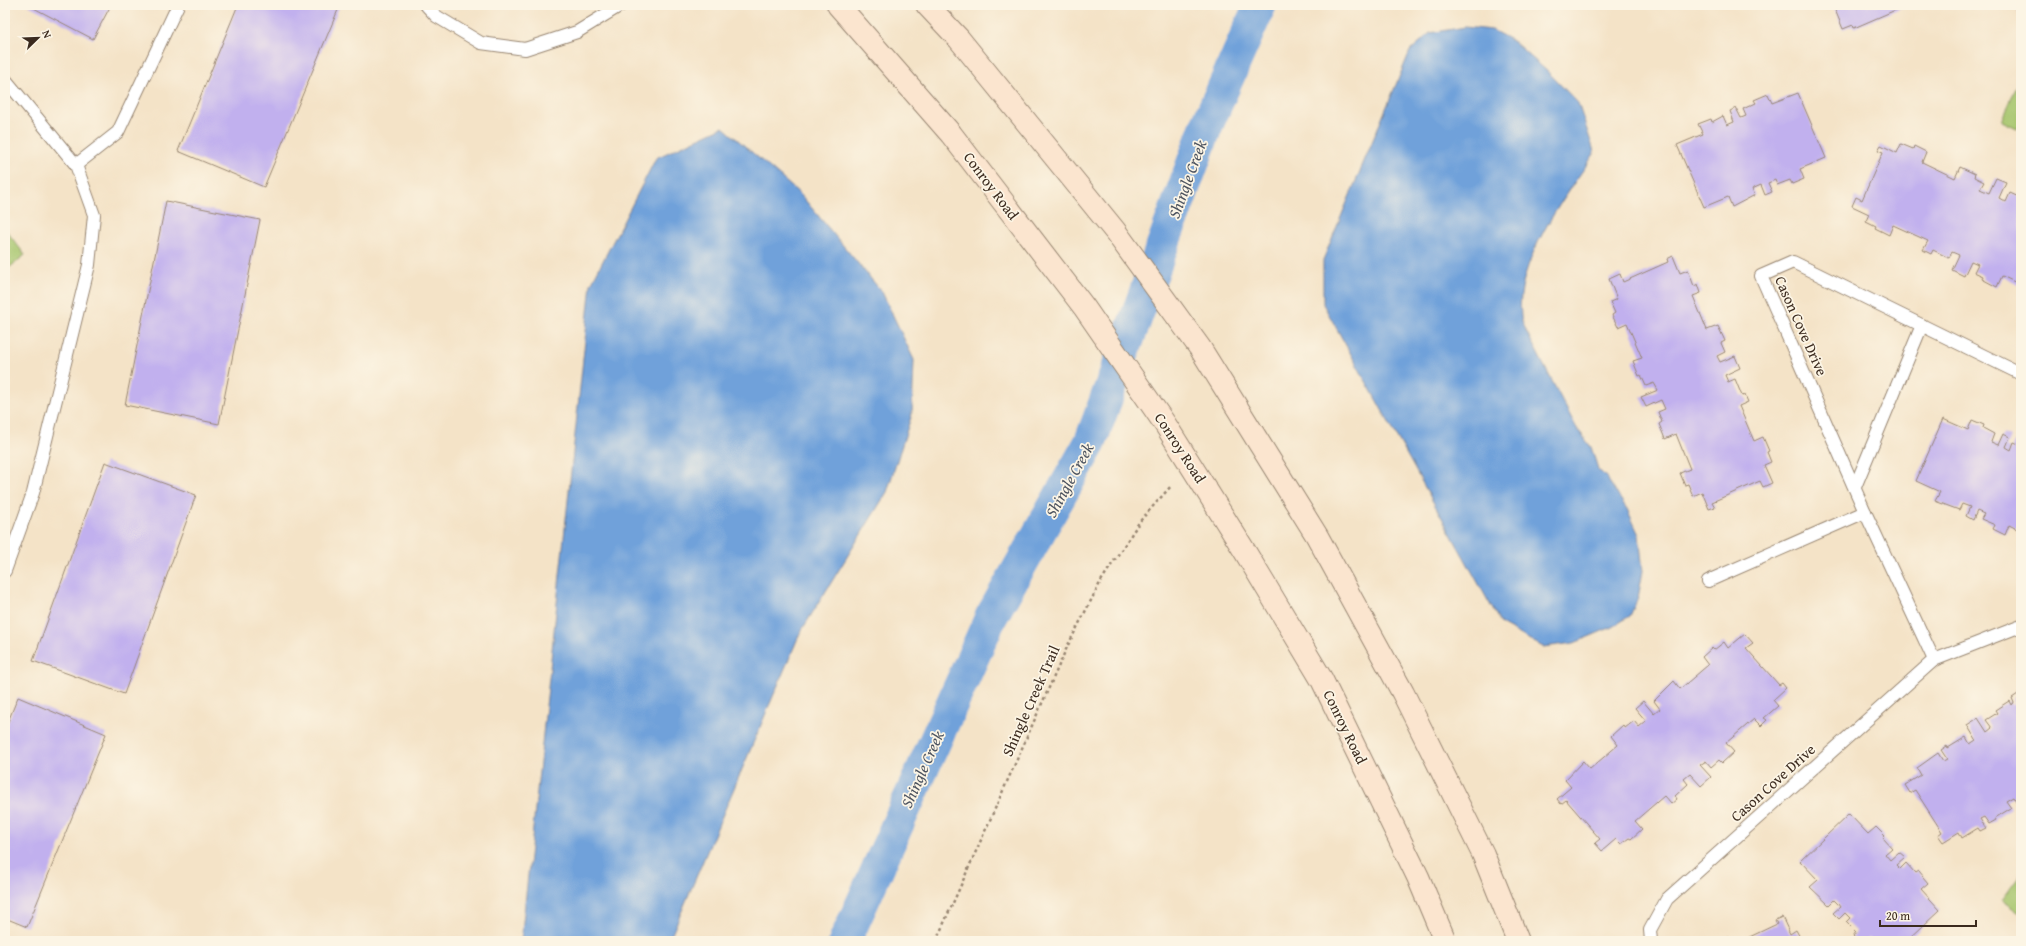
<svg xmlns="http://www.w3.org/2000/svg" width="2026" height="946" viewBox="0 0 2026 946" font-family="'Gentium Book Plus',serif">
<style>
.green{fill:#a7c66e;stroke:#717846}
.water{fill:#6fa1da;stroke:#55667c}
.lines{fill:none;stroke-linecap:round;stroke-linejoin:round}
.canal{stroke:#6fa1da;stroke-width:33}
.building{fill:#c1b0ee}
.lane-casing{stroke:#988672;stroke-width:14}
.secondary-casing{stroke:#988672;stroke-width:24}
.path{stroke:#988672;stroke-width:2.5;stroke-dasharray:3 3;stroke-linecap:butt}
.lane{stroke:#fff;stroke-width:12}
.secondary{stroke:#fbe5cf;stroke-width:22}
.labels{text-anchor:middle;stroke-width:3.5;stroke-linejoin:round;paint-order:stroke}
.street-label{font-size:15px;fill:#3b2a1e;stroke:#fcf5e5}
.water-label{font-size:16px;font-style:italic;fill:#4d5460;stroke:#fcf5e5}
</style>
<rect width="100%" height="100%" fill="#fcf5e5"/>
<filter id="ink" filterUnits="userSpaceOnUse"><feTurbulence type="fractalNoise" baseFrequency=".025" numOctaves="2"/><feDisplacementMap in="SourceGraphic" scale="8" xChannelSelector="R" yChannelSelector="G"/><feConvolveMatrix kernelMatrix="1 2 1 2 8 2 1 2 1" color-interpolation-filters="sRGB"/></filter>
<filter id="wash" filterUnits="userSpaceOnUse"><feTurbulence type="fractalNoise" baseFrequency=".012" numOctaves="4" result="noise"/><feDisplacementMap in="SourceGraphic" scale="16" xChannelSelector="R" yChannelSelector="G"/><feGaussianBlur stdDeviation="0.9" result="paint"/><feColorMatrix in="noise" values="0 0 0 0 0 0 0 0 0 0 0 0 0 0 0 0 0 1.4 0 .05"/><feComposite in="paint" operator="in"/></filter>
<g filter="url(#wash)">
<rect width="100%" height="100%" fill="#f4e3c7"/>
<!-- green -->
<g class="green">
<polygon points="2021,76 2021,130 2002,121"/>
<polygon points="5,229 25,255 5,271"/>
<polygon points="2021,873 2021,914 2001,900"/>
</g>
<!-- water -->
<g class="water">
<path d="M1465,27L1492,30L1513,41L1549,73L1578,103L1593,148L1594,154C1565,197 1514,262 1521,316C1521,321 1525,327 1527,333L1576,427L1591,447L1598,469L1606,477L1627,509L1639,535L1643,571L1638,598L1630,616L1612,627L1574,643L1543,647L1501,624L1323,304V260L1410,51L1430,33Z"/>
<polygon points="723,127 800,194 882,292 914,360 912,414 887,492 800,633 669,941 521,941 591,284 656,158"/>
</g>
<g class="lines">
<!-- canal -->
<polyline class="canal" points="845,941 991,617 1090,443 1206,127 1260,5"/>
</g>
<g id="blocks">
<!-- building -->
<g class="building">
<polygon points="28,5 111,5 93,39"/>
<polygon points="238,5 340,5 264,187 178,151"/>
<polygon points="1833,5 1907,5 1854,28 1853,25 1843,29"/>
<polygon points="2015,5 2021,5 2021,19"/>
<polygon points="1798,93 1826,158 1800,169 1804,179 1792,184 1790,180 1777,185 1775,180 1768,183 1772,192 1765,195 1761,185 1752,189 1755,195 1732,207 1728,197 1704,207 1677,145 1703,134 1698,124 1711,119 1712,122 1723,116 1727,125 1734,122 1730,111 1736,108 1741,118 1746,116 1743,109 1756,103 1754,100 1768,94 1772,103"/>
<polygon points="1901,144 1913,149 1914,146 1926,152 1922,162 1955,178 1960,167 1975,174 1974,177 1984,182 1980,189 1989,193 1996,178 2006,182 1999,198 2006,202 2010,193 2021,198 2021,285 2002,276 1997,287 1982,279 1983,276 1974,272 1978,264 1971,261 1964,276 1952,270 1959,255 1952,252 1949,258 1933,250 1931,254 1923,250 1928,241 1893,225 1889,235 1875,228 1876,226 1866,221 1869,214 1852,206 1856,197 1862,200 1883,152 1878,150 1881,145 1897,153"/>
<polygon points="166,201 260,220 219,424 125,405"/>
<polygon points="1673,256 1680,273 1688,270 1694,286 1698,284 1701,293 1693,296 1707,330 1718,326 1725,341 1721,343 1725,352 1717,356 1720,362 1735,356 1740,368 1725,375 1728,382 1735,379 1742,396 1745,395 1748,402 1739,406 1754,441 1763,437 1769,451 1767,452 1771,462 1764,465 1772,483 1763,487 1760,481 1712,502 1715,507 1709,509 1702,492 1693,496 1688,484 1685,485 1680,473 1690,469 1676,434 1665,439 1659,424 1662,422 1658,412 1665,409 1661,400 1646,407 1641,397 1658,390 1654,383 1646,386 1641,375 1639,376 1633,361 1642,358 1627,323 1618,327 1612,315 1615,313 1610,302 1617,299 1609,279 1620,274 1623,282 1668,262 1667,259"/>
<polygon points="1943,419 1968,430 1972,420 1984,425 1983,428 1994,434 1991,442 1998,445 2003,434 2010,437 2006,447 2011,450 2014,442 2021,445 2021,531 2009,525 2005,535 1993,529 1995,525 1981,519 1984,514 1977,511 1973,520 1966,516 1970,507 1962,504 1959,510 1935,501 1940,492 1916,481"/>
<polygon points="105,462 196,495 124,694 33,661"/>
<polygon points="1745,634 1753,643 1746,648 1779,685 1782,683 1786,688 1773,700 1778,706 1764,718 1767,720 1761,726 1754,719 1726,743 1734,752 1722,763 1719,760 1711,767 1706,761 1700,765 1711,777 1701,786 1690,774 1684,779 1688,784 1675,796 1677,799 1671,804 1664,796 1635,821 1642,829 1631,839 1629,838 1621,844 1616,839 1602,851 1595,843 1600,839 1566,800 1561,804 1557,799 1571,787 1565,780 1583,761 1590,769 1618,745 1611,736 1623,725 1625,728 1634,721 1639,727 1646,721 1635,708 1643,701 1654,714 1660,709 1654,701 1674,681 1680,689 1708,665 1702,657 1712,648 1714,650 1724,642 1728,648"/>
<polygon points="2018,694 2021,698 2021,810 2013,797 2006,801 2011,808 1995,818 1996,820 1989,824 1984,817 1980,819 1986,828 1980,831 1978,828 1962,838 1959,832 1943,842 1938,835 1942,832 1915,790 1910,793 1905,785 1921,775 1917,768 1938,753 1943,761 1947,759 1941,750 1947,746 1948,748 1966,737 1970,744 1976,740 1967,725 1978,718 1987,732 1992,728 1986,720 1997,713 1995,710 2009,701 2011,705 2014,703 2012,698"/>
<polygon points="18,697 106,734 27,927 5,918 5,729"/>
<polygon points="1849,814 1868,834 1876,827 1885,836 1883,838 1892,848 1885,854 1890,860 1899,852 1905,857 1896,865 1900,869 1906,863 1915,873 1918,871 1928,883 1921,889 1940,910 1907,941 1872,941 1869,938 1866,941 1858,941 1853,936 1856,932 1846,922 1850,918 1845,913 1839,919 1833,913 1840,907 1838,904 1834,900 1829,905 1810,887 1818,880 1800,861"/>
<polygon points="1782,917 1790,934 1796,930 1802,941 1741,941 1777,924 1775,920"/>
<polygon points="1729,937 1731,941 1721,941"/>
</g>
</g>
</g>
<g filter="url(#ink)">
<use href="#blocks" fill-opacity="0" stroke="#988672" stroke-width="1"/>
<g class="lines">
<!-- lane casing -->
<g class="lane-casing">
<g id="lane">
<polyline points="426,5 436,16 481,43 525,49 577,32 621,5"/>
<polyline points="5,79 76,165 94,215 89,265 33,493 5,571"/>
<polyline points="76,165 118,132 178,5"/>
<polyline points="1855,487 1922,325"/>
<polyline points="1708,581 1865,512"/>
<polyline points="1934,660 1865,512 1761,276 1793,262 2021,374"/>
<polyline points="1651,941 1650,930 1667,899 1934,660 2021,626"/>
</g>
</g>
<!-- secondary casing -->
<g class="secondary-casing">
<g id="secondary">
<polyline points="838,5 951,134 1084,307 1165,424 1244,550 1322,680 1418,877 1445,941"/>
<polyline points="927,5 959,39 1115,231 1200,348 1317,536 1403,693 1483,854 1518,941"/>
</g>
</g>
<!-- path -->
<polyline class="path" points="936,941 1068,645 1101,581 1140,521 1171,486"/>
<!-- lane -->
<use href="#lane" class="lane"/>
<!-- secondary -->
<use href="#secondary" class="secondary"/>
</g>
</g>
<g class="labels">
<!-- street labels -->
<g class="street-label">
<text transform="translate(991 186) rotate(53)" y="5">Conroy Road</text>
<text transform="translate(1801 326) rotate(66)" y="5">Cason Cove Drive</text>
<text transform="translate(1180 448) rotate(57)" y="5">Conroy Road</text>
<text transform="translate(1031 701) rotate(-66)" y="5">Shingle Creek Trail</text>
<text transform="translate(1345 727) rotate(64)" y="5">Conroy Road</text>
<text transform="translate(1773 783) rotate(-42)" y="5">Cason Cove Drive</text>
</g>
<!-- water labels -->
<g class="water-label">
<text transform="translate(1187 179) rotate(-70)" y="6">Shingle Creek</text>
<text transform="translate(1069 480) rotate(-61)" y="6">Shingle Creek</text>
<text transform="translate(922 769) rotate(-66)" y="6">Shingle Creek</text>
</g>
</g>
<!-- margin -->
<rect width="2026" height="946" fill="none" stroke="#fcf5e5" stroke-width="20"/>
<!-- north arrow -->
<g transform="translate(38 38) rotate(67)" stroke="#fcf5e5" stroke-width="3" paint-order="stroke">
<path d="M0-3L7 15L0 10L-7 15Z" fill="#3b2a1e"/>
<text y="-6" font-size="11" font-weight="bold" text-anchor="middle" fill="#3b2a1e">N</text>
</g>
<!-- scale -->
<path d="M1880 920v6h96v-6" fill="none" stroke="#3b2a1e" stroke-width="2"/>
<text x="1886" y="920" font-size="12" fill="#3b2a1e" stroke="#fcf5e5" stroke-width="3" paint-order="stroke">20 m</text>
</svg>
